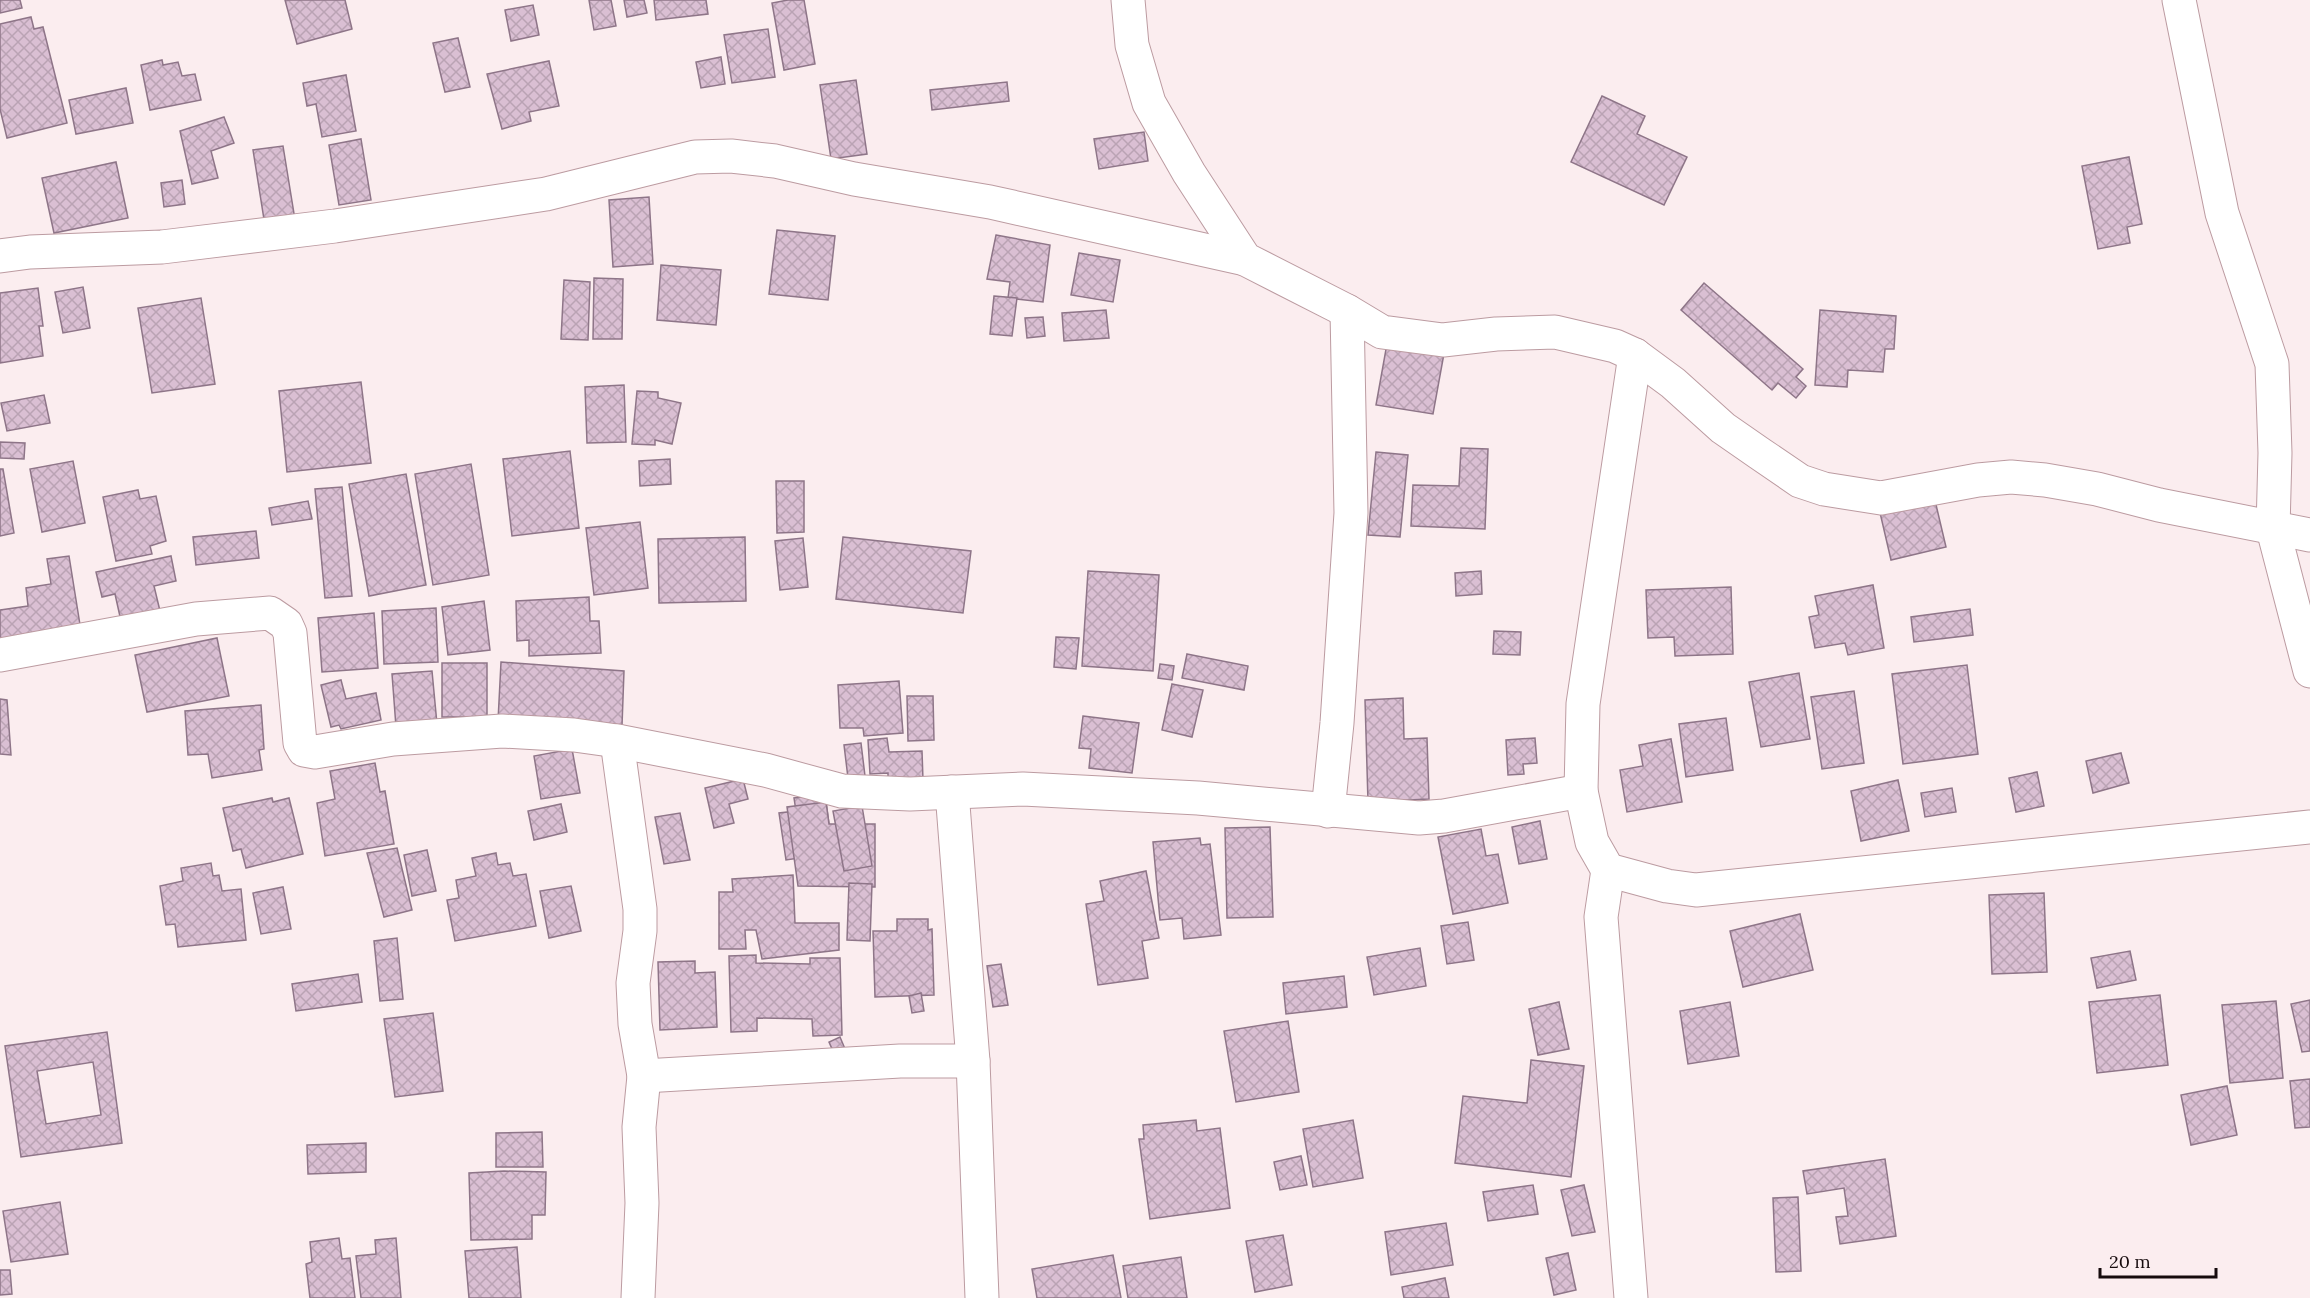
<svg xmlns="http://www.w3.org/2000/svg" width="2310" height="1298" viewBox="0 0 2310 1298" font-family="Lora,serif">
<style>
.building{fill:url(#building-cross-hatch);stroke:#8e7588;stroke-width:1.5;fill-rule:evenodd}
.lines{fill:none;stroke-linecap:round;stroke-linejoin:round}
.minor-casing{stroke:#bc9ba1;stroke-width:35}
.minor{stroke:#fff;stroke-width:33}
</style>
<defs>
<pattern id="building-cross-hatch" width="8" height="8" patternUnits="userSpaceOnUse" patternTransform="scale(1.5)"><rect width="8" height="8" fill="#dabfd3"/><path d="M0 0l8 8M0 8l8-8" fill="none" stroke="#baa3b4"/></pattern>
</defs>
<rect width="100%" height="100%" fill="#fbedef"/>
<!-- building -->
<g class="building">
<polygon points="0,0 20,0 22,8 0,13"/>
<polygon points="285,0 345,0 352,29 297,44"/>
<polygon points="589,0 611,0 616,26 594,30"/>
<polygon points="624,0 644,0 647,13 627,17"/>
<polygon points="654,0 706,0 708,14 656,20"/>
<polygon points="788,0 804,0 815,64 784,70 772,3"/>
<polygon points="533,5 539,35 511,41 505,10"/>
<polygon points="31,17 34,29 43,27 67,123 7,138 0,109 0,24"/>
<polygon points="768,29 775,77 732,83 724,35"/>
<polygon points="458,38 470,87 445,92 433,43"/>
<polygon points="721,57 725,84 701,88 696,62"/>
<polygon points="162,60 163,65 178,62 182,76 195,74 201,100 150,110 141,65"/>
<polygon points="549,61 559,106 529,112 531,121 502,129 487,74"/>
<polygon points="346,75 356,131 322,137 316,104 307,106 303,83"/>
<polygon points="856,80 867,154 831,159 820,85"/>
<polygon points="1007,82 1009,101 932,110 930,90"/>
<polygon points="126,88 133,123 76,134 69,100"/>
<polygon points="1602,96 1645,116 1637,134 1687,157 1664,205 1571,162"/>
<polygon points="224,117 234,143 211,151 218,178 192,184 180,131"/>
<polygon points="1144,132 1148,161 1099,169 1094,139"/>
<polygon points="361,139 371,200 339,205 329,145"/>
<polygon points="283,146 296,226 266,232 253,150"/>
<polygon points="2129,157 2142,224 2127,227 2130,243 2098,249 2082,166"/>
<polygon points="116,162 128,218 54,233 42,178"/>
<polygon points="182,180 185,204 164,207 161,183"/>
<polygon points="649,197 653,264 613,267 609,200"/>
<polygon points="777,230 835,236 828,300 769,294"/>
<polygon points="996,235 1050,245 1043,302 1008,298 1010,282 987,279"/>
<polygon points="1079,253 1120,260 1113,302 1071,295"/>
<polygon points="661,265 721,270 716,325 657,320"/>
<polygon points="594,278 623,279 622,339 593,339"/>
<polygon points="564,280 590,282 588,340 561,339"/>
<polygon points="1704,283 1803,369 1796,377 1806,386 1796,398 1778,383 1772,390 1681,310"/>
<polygon points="83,287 90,328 63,333 55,292"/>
<polygon points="38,288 43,326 39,326 43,356 0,363 0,293"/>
<polygon points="994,296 1017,298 1012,336 990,334"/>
<polygon points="201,298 215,384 152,393 138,308"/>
<polygon points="1106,310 1109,338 1064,341 1062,313"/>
<polygon points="1820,310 1896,316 1894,349 1885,349 1883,372 1848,370 1847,387 1815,385"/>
<polygon points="1043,317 1045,336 1027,338 1025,318"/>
<polygon points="1388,338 1445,348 1433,414 1376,405"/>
<polygon points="361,382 371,463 287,472 279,391"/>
<polygon points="624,385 626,442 587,443 585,387"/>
<polygon points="637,391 658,392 658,398 681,403 672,444 655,440 655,445 632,444"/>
<polygon points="44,395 50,423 7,431 1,403"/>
<polygon points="0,442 25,443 24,459 0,458"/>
<polygon points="1461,448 1488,449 1485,529 1411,526 1413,485 1459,486"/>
<polygon points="570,451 579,528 512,536 503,459"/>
<polygon points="1376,452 1408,455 1400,537 1368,535"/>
<polygon points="670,459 671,484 640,486 639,461"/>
<polygon points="73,461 85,523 42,532 30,469"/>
<polygon points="471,464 489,575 433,585 415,474"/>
<polygon points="0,469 3,469 14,533 0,536"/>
<polygon points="406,474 426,585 369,596 349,484"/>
<polygon points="776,481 804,481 804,532 777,533"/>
<polygon points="342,487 352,596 325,598 315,489"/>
<polygon points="138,490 140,499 156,496 166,541 150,546 152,554 116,561 103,497"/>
<polygon points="1933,492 1946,547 1891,560 1878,504"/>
<polygon points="308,501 312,519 272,525 269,508"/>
<polygon points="640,522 648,588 594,595 586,528"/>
<polygon points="256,531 259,558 196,565 193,537"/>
<polygon points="745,537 746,601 659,603 658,539"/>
<polygon points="843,537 971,551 963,613 836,599"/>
<polygon points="803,538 808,587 780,590 775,541"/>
<polygon points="69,556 81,631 0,640 0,610 28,606 26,588 51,584 47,559"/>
<polygon points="171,556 176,581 154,586 160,611 121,621 115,594 102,597 96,572"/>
<polygon points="1088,571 1159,575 1153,671 1082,666"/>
<polygon points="1481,571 1482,594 1456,596 1455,573"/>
<polygon points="1873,585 1884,648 1848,655 1845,643 1815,648 1809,617 1819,615 1815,596"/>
<polygon points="1731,587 1733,654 1675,656 1674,637 1648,638 1646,590"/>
<polygon points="589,597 590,621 599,621 601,653 529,656 529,640 517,641 516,601"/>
<polygon points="484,601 490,650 448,655 442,607"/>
<polygon points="436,608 438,662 384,664 382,611"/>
<polygon points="1970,609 1973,635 1914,642 1911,617"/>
<polygon points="374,613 378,668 322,672 318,618"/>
<polygon points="1494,631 1521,632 1520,655 1493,654"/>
<polygon points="1056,637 1079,638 1076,669 1054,667"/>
<polygon points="217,638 229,696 147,712 135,655"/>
<polygon points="1187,654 1248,666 1244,690 1182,678"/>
<polygon points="501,662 624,671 622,726 498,721"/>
<rect x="442" y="663" width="45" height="54"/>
<polygon points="1160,664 1174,666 1172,680 1158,678"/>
<polygon points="1967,665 1978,754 1903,764 1892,674"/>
<polygon points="432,671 437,724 396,727 392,674"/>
<polygon points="1799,673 1810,739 1761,747 1749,682"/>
<polygon points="341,680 346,699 376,693 381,720 341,729 339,725 331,727 321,685"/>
<polygon points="899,681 903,733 864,736 863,728 840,728 838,685"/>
<polygon points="1172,684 1203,690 1192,737 1162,730"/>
<polygon points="1854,691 1864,763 1822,769 1811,697"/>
<polygon points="907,696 933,696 934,740 908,741"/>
<polygon points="1403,698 1404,739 1427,738 1429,799 1368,802 1365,700"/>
<polygon points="0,699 7,700 11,755 0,754"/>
<polygon points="261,705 264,749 259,750 262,770 212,778 208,754 188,755 185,711"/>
<polygon points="1083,716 1139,723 1132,773 1089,768 1091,749 1079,748"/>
<polygon points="1726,718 1733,770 1686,777 1679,724"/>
<polygon points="887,738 889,752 922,751 923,780 888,781 888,773 870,774 868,740"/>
<polygon points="1535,738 1537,763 1523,764 1524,774 1508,775 1506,740"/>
<polygon points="1671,739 1682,802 1627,812 1620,770 1643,766 1639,745"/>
<polygon points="861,743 865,776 848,778 844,745"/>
<polygon points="572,749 580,793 541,799 534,756"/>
<polygon points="2121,753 2129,783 2093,793 2086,761"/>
<polygon points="375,763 380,792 385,791 394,844 325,856 317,803 335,799 330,771"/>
<polygon points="2037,772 2044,806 2016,812 2009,778"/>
<polygon points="743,779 748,799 729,804 734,823 714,828 705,788"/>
<polygon points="1898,780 1909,831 1861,841 1851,791"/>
<polygon points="1952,788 1956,812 1925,817 1921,793"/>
<polygon points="825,794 833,853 786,860 779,813 796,811 794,798"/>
<polygon points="272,798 273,802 289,798 303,854 246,868 241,849 233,851 223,808"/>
<polygon points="826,802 829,824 875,824 875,887 798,886 787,807"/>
<polygon points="561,804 567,832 534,840 528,811"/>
<polygon points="862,806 872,866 844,871 833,811"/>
<polygon points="680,813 690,860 664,864 655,817"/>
<polygon points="1540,821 1547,859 1519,864 1512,827"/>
<polygon points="1270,827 1273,917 1227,918 1225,828"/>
<polygon points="1481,829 1486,856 1498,854 1508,903 1453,914 1438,837"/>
<polygon points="1200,838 1201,845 1210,844 1221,935 1184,939 1182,918 1160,920 1153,842"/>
<polygon points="397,848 412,910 384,917 367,853"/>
<polygon points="427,850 436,891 412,896 404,855"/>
<polygon points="496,853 498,865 510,863 513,876 526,874 536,926 455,941 447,900 459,898 456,880 476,876 472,858"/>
<polygon points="211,863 213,876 219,875 222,891 241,889 246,940 178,947 175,924 166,925 160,886 183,881 181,868"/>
<polygon points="1146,871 1159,938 1142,941 1148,978 1098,985 1086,904 1104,901 1100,881"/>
<polygon points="793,875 795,923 839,923 839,950 762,959 756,930 745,930 746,949 719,949 719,892 733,892 732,879"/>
<polygon points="849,883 872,884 870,941 847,940"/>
<polygon points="571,886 581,931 549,938 540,891"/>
<polygon points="283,887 291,929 261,934 253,893"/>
<polygon points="2044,893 2047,972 1992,974 1989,895"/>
<polygon points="1800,914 1813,970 1743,987 1730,931"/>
<polygon points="897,919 928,919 928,930 932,929 934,995 875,997 873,931 897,931"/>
<polygon points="1468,922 1474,960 1447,964 1441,926"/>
<polygon points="397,938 403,999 380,1001 374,941"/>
<polygon points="1420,948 1426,986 1374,995 1367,957"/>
<polygon points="2130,951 2136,980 2097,988 2091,958"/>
<polygon points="756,955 756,963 810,964 810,958 840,958 842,1035 813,1036 812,1019 757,1018 757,1031 731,1032 729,956"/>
<polygon points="695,961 695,973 715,972 717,1027 660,1030 658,962"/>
<polygon points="1001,964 1008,1005 993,1007 987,966"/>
<polygon points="358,974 362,1002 296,1011 292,984"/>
<polygon points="1344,976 1347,1007 1286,1014 1283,983"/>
<polygon points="921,993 924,1011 912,1013 909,996"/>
<polygon points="2160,995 2168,1065 2097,1073 2089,1002"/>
<polygon points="2310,1000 2310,1051 2302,1052 2291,1004"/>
<polygon points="2276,1001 2283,1078 2230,1083 2222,1005"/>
<polygon points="1559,1002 1569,1049 1538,1055 1529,1009"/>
<polygon points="1730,1002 1739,1056 1688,1064 1680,1011"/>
<polygon points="433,1013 443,1091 395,1097 384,1019"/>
<polygon points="1288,1021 1299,1092 1236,1102 1224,1031"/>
<path d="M107,1032L122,1143L21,1157L5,1046ZM93,1062L101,1115L46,1124L37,1071Z"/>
<polygon points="840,1037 848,1056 837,1060 829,1042"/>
<polygon points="1531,1060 1584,1066 1571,1177 1455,1163 1463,1096 1527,1103"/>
<polygon points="2310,1079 2310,1127 2295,1128 2290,1081"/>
<polygon points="2227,1086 2237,1135 2191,1145 2181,1095"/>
<polygon points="1196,1120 1197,1131 1220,1128 1230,1208 1150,1219 1139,1139 1144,1139 1143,1125"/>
<polygon points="1353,1120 1363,1178 1313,1187 1303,1129"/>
<polygon points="542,1132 543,1167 496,1167 496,1133"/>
<polygon points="366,1143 366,1172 308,1174 307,1145"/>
<polygon points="1301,1156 1307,1185 1280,1190 1274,1162"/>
<polygon points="1885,1159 1896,1236 1840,1244 1836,1217 1848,1216 1844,1188 1807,1194 1803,1171"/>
<polygon points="504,1171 546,1172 545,1215 532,1215 532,1239 471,1240 469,1173"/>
<polygon points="1533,1185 1538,1214 1488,1221 1483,1192"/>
<polygon points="1584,1185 1595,1232 1572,1236 1561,1190"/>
<polygon points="1798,1197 1801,1271 1776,1272 1773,1198"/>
<polygon points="60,1202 68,1254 11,1262 3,1211"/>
<polygon points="1446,1223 1453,1265 1391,1275 1385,1232"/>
<polygon points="1283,1235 1292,1285 1255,1292 1246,1241"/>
<polygon points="339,1238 342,1259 350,1258 355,1298 310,1298 306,1264 312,1262 310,1242"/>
<polygon points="396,1238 401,1298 361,1298 356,1256 376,1254 375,1240"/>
<polygon points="517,1247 521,1298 469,1298 465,1251"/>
<polygon points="1568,1253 1576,1290 1554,1295 1546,1258"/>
<polygon points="1113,1255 1121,1298 1037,1298 1032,1269"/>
<polygon points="1181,1257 1187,1298 1128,1298 1123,1266"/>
<polygon points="0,1270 10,1270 12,1294 0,1295"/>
<polygon points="1445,1278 1449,1298 1404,1298 1402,1287"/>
</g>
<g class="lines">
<!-- minor casing -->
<g class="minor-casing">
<g id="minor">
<polyline points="1128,0 1132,45 1149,103 1189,173 1245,259 1347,311 1382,332 1443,340 1496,334 1555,332 1615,346 1635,355 1673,383 1723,428 1759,453 1800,481 1824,489 1881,498 1978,480 2011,477 2045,480 2097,489 2159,505 2310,535"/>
<polyline points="2179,0 2222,213 2272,364 2275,453 2273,529 2310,671"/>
<polyline points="0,256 30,252 162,247 335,226 546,194 695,157 731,156 775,161 854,179 990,202 1245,259"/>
<polyline points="1635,355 1583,704 1581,791 1592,842 1608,870 1667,886 1696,890 2310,827"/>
<polyline points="0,655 196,619 270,613 286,624 290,633 300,743 304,750 315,752 393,739 502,731 574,735 617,741 765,770 842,791 910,794 1023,789 1198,798 1419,818 1444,816 1581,791"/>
<polyline points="617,741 640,909 640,931 633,983 635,1024 644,1076 639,1127 642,1203 638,1298"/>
<polyline points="952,792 973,1061 982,1298"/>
<polyline points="1328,811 1337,723 1351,513 1347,311"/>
<polyline points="1608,870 1601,917 1631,1298"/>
<polyline points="644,1076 900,1061 973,1061"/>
</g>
</g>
<!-- minor -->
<use href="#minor" class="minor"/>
</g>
<!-- scale -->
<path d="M2100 1268v9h116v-9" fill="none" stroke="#160b0d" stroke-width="3"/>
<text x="2109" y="1268" font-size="18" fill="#160b0d" stroke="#fbedef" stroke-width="4.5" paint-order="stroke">20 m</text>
</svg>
